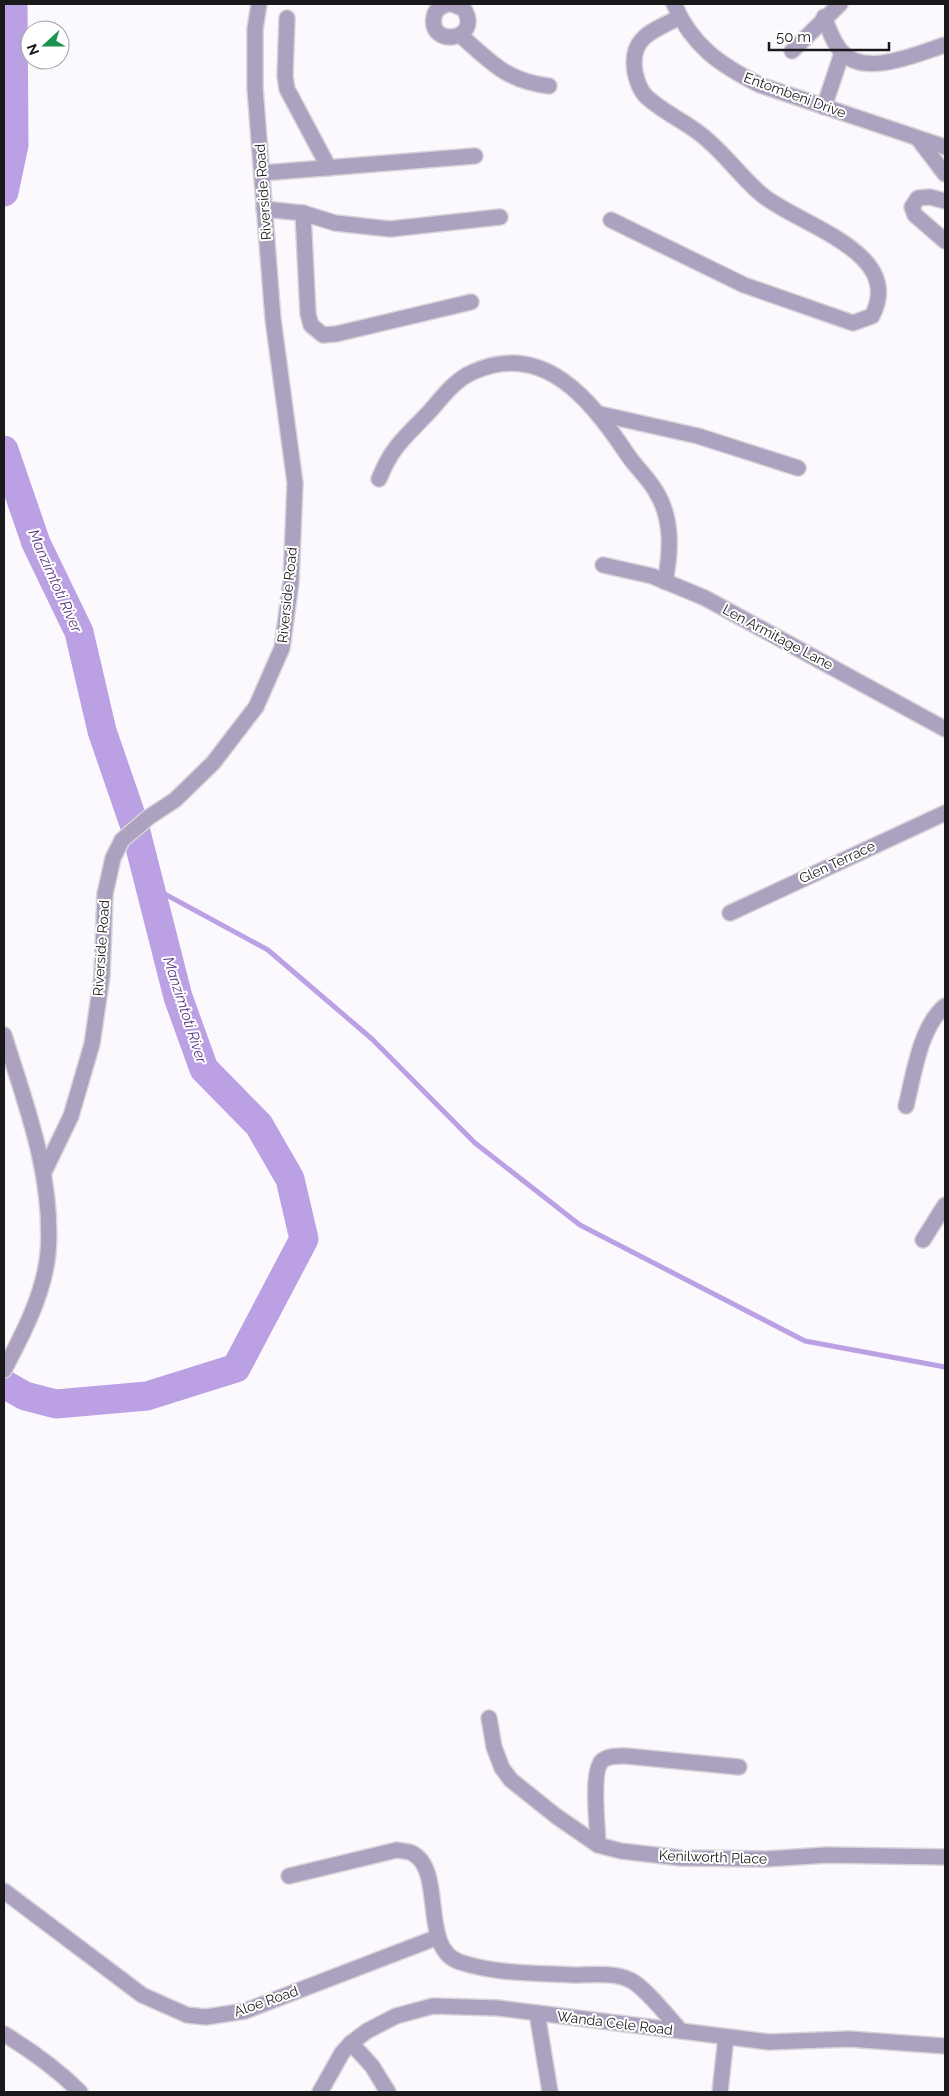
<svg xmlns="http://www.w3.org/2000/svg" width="949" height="2096" viewBox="0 0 949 2096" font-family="Raleway,sans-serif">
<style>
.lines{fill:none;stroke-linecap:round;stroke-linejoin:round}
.stream{stroke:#bba1e4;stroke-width:5}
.river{stroke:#bba1e4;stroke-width:29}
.minor-casing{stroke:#d7d5da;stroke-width:18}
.minor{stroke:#aca1be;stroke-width:15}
.labels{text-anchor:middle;stroke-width:4;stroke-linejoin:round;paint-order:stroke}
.street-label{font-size:14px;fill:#19191b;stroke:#fff}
.water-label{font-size:15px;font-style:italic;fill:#5c3887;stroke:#fff}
</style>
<rect width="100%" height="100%" fill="#fbf9fe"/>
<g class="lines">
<!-- stream -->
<polyline class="stream" points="150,886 268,950 372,1039 475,1143 580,1225 805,1341 945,1367"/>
<!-- river -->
<g class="river">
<polyline points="4,192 14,145 13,4"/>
<polyline points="4,450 36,543 79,632 102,731 134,824 178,997 204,1069 259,1125 290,1179 304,1239 236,1368 147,1396 56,1404 25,1396 4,1384"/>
</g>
<!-- minor casing -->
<g class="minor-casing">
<g id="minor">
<path d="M448,4C441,6 435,10 434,17C428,48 483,41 464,9L452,4"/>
<path d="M674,4C692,46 720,65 760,85L945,147"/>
<path d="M824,17C829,29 833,43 842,52C865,78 918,53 945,45"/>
<polyline points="287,18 285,76 287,89 329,168"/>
<path d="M460,35C491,62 506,81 549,86"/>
<polyline points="792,51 840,4"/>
<polyline points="824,107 842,53"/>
<polyline points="919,140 945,174"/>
<polyline points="262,173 475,156"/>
<polyline points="945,201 930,197 918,198 912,207 915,215 945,241"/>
<polyline points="264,209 303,213 335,223 390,229 500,217"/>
<polyline points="303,213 308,314 311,325 323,335 336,334 471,302"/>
<path d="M611,220L744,285L853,323L872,316C906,251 797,225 761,194C739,175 722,150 699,133C683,121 664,112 649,99C641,93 637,82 635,72C629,37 653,31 680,17"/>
<polyline points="600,414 698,436 798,468"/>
<path d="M379,479C393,444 407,436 431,410C443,396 456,379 473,372C544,340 592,401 627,454C635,466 647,477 655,490C673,518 671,551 665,582"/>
<polyline points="603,565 652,576 705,598 945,729"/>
<polyline points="730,913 945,813"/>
<path d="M4,1035C26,1105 54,1178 48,1253C44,1294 23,1334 4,1370"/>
<path d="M906,1106C914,1074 920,1027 945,1006"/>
<polyline points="44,1172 71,1116 92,1044 102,976 105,894 113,858 122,840 149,817 175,800 213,763 256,707 282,648 291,582 295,483 273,319 255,88 255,29 259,4"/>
<polyline points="923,1240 945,1205"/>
<polyline points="489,1718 494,1747 502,1768 511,1780 556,1816 598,1845 621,1851 681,1858 766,1859 827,1855 945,1857"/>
<path d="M598,1845C598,1828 590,1770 603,1760C610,1755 619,1756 626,1756L739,1767"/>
<path d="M289,1876L397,1850C401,1851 408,1851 412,1853C446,1870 419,1949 460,1962C495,1974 537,1973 573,1975C591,1975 613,1972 630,1980C644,1986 670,2019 681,2031"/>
<polyline points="4,1891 142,1995 187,2015 206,2017 245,2011 438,1937"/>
<polyline points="537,2013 550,2092"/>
<path d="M4,2034C32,2051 57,2069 80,2092"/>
<polyline points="351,2043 372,2066 388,2092"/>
<polyline points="320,2092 342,2053 351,2043 367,2031 396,2016 433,2006 498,2008 769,2042 849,2039 945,2046"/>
<polyline points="720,2092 726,2037"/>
</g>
</g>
<!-- minor -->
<use href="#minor" class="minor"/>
</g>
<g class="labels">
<!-- street labels -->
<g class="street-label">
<text transform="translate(795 95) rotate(20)" y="5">Entombeni Drive</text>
<text transform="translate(263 192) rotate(-94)" y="5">Riverside Road</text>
<text transform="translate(287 595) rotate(-84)" y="5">Riverside Road</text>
<text transform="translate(778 637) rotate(28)" y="5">Len Armitage Lane</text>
<text transform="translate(837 862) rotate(-25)" y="5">Glen Terrace</text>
<text transform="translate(101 948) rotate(-86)" y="5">Riverside Road</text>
<text transform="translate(713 1857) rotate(2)" y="5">Kenilworth Place</text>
<text transform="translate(266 2001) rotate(-19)" y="5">Aloe Road</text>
<text transform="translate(615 2023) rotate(7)" y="5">Wanda Cele Road</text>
</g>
<!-- water labels -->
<g class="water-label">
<text transform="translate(55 581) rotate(66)" y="5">Manzimtoti River</text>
<text transform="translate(185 1010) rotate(72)" y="5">Manzimtoti River</text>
</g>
</g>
<!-- border -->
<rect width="949" height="2096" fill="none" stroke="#19191b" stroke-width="10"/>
<!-- north arrow -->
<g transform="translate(45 45) rotate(249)"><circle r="24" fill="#ffffff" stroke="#a3a3a4"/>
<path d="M0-4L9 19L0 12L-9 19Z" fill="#1c934f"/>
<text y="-8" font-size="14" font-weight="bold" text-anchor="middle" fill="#19191b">N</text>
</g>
<!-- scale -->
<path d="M769 42v8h120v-8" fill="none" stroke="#19191b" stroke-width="2.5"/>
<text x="776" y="42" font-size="15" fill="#19191b" stroke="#ffffff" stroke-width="4" paint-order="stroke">50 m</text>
</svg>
